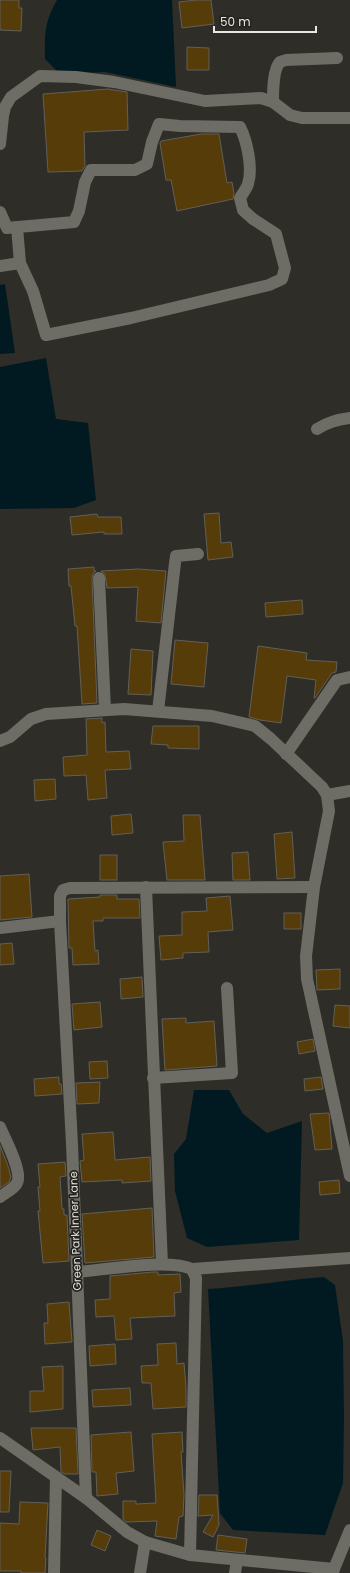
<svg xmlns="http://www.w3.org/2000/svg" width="350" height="1573" viewBox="0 0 350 1573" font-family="Poppins,sans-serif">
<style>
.water{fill:#011a22}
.building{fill:#563c09;stroke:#625f59}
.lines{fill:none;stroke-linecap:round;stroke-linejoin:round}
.minor{stroke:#6d6c65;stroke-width:12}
.labels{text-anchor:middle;stroke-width:3.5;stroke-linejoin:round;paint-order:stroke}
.street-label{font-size:11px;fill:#e8e7e3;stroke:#24231e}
</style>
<rect width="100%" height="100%" fill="#2e2d28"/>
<!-- water -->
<g class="water">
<path d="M57,0H172L176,87L105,72L60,74L45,59C45,33 44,23 57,0Z"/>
<polygon points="5,284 15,353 0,354 0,285"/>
<polygon points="46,358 56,419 88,423 96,500 74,508 0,509 0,367"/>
<polygon points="194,1090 229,1090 243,1114 267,1133 302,1121 299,1240 207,1247 187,1238 175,1191 174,1154 186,1139"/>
<path d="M324,1277L335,1285L343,1341L344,1418L343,1483L325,1535L233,1530L220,1513L208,1289C247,1287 285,1280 324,1277Z"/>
</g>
<!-- building -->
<g class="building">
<polygon points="0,0 19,0 19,8 22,8 21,31 0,30"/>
<polygon points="196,0 211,0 214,24 182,28 179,2"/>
<polygon points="187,47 209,48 209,70 187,70"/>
<polygon points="108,89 127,92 128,130 84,132 85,166 82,171 48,172 43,94"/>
<polygon points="201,134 219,134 227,183 232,182 234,193 233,199 177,211 171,180 166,180 160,143 161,141"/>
<polygon points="219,513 221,543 231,542 233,557 208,560 204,514"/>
<polygon points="97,514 98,517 121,517 122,534 104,534 104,532 72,535 70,517"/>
<polygon points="94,567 94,571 96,571 93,574 92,578 97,703 82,704 77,626 75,626 71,586 69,586 68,569"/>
<polygon points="138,569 166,571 161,623 136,621 138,587 107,588 105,574 101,571"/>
<polygon points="302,600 303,614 266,617 265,603"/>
<polygon points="175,640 208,643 204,687 171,684"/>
<polygon points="258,646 307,653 306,660 337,662 336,672 332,673 315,698 314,698 316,680 287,676 281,723 260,720 249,717"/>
<polygon points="131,649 153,651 151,695 128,694"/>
<polygon points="102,718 102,723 105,722 106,752 129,751 131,769 105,770 107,798 88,800 86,775 64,776 63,757 87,755 86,719"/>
<polygon points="153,726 199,726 199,749 168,748 168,745 151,744"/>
<polygon points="55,779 56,799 35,801 34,780"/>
<polygon points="131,814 133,833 112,835 111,816"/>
<polygon points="183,815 200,815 205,880 167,880 163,842 184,841"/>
<polygon points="292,832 295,878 277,879 274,834"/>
<polygon points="248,852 250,880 233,880 232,853"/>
<rect x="100" y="855" width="17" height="25"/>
<polygon points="29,874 32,917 0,920 0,876"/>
<polygon points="100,895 117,895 117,899 139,899 140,918 103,918 103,921 93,921 95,951 98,950 99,964 73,965 72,948 69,948 68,899 100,897"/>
<polygon points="230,896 233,930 208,932 209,952 183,953 183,958 161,960 159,936 182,935 182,912 207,911 206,898"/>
<rect x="284" y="913" width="17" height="16"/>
<polygon points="12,943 14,964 0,965 0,944"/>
<polygon points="340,969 340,989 317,990 316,970"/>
<polygon points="142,977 143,997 121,999 120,979"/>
<polygon points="100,1002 102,1027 74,1030 72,1004"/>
<polygon points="335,1005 350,1006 350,1028 333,1026"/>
<polygon points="186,1018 186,1023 214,1021 217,1066 165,1070 162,1019"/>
<polygon points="313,1039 315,1051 299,1054 297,1042"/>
<polygon points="107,1061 108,1078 90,1079 89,1062"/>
<polygon points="59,1077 59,1084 61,1084 62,1094 35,1096 34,1079"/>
<polygon points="321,1077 323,1089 305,1091 304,1079"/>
<polygon points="100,1082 99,1103 77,1104 76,1083"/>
<polygon points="329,1113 332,1149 315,1150 310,1114"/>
<polygon points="113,1132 115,1160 150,1157 151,1181 122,1183 122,1180 82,1182 80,1161 84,1160 82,1134"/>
<polygon points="0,1145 8,1166 11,1177 9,1182 0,1188"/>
<polygon points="65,1162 66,1176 60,1177 62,1209 64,1209 64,1215 67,1215 69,1261 43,1263 38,1211 40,1211 38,1187 40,1187 38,1164"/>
<polygon points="339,1180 340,1193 320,1195 319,1182"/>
<polygon points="152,1208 154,1257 85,1263 82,1214"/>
<polygon points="153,1272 158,1272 158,1275 180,1274 181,1292 174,1293 175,1316 130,1318 132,1339 116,1340 114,1316 96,1317 95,1300 110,1299 110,1276"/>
<polygon points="69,1302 72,1342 45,1344 44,1323 48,1323 47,1304"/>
<polygon points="176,1343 177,1364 184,1363 186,1388 186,1407 153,1409 151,1383 142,1383 141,1366 158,1365 157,1344"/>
<polygon points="115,1344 116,1364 90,1366 89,1346"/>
<polygon points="63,1366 63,1409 30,1412 30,1391 44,1391 42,1367"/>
<polygon points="130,1388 131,1405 93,1407 92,1390"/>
<polygon points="31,1428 76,1428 78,1474 65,1474 61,1472 60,1447 33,1450"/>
<polygon points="131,1432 134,1471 116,1473 118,1494 97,1496 96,1472 92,1472 91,1435"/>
<polygon points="182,1432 183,1452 181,1452 184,1494 183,1516 179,1517 176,1539 155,1536 157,1521 126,1522 123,1519 123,1501 136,1501 136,1504 156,1503 152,1434"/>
<polygon points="0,1471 11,1471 9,1512 0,1512"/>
<polygon points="199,1495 217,1495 219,1525 213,1537 203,1532 213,1515 198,1516"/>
<polygon points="20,1502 48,1503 45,1558 46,1558 45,1573 21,1573 21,1571 0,1571 0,1523 19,1524"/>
<polygon points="97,1530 111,1536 105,1551 91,1545"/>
<polygon points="218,1535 247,1539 245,1553 216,1550"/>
</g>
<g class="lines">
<!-- minor -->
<g class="minor">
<path d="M273,102C273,92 273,69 280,62C282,61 284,61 286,60L337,58"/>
<polyline points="0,144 3,116 5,107 11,97 40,76 76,77 114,82 205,101 261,98 273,102 290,115 302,118 350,118"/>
<path d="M0,212L7,228L74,222L79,211L85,182L91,170H135L147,164L152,142L159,124L180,126L240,127C247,141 253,168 248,184C247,188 243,193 240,198L243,210L253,219L276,234L285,268L282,279L269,285L131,318L46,335L33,291L20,263L0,266"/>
<polyline points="17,227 20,263"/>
<path d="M317,429C328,422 337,420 350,418"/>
<polyline points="99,578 105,710"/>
<polyline points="158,711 175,563 176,556 198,554"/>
<polyline points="0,741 10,737 31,719 46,714 124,709 212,716 255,726 271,739 322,787 327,795 329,811 314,887 306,956 307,979 350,1176"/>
<polyline points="286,754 337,680 350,677"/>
<polyline points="327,795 350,791"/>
<polyline points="146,887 162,1264"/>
<polyline points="60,921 60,896 63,890 70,888 314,887"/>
<polyline points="0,928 60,921 72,1144 86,1498"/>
<polyline points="153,1078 232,1073 227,988"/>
<path d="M0,1127C5,1139 23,1172 17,1183C14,1189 5,1193 0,1197"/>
<polyline points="192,1269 350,1258"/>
<path d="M77,1272C104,1270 169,1258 192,1269L196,1278L190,1555"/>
<polyline points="0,1438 86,1498 127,1532 145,1542 190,1555 334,1569"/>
<polyline points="54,1573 56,1477"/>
<polyline points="140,1573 145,1542"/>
<polyline points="235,1573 237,1560"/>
<polyline points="333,1573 334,1569 350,1530"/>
</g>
</g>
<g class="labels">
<!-- street labels -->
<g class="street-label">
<text transform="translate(75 1231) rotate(-92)" y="4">Green Park Inner Lane</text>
</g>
</g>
<!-- scale -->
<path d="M214 26v6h102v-6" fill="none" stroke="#e8e7e3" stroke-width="2"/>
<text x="220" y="26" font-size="12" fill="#e8e7e3" stroke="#24231e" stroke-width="3" paint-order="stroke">50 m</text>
</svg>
